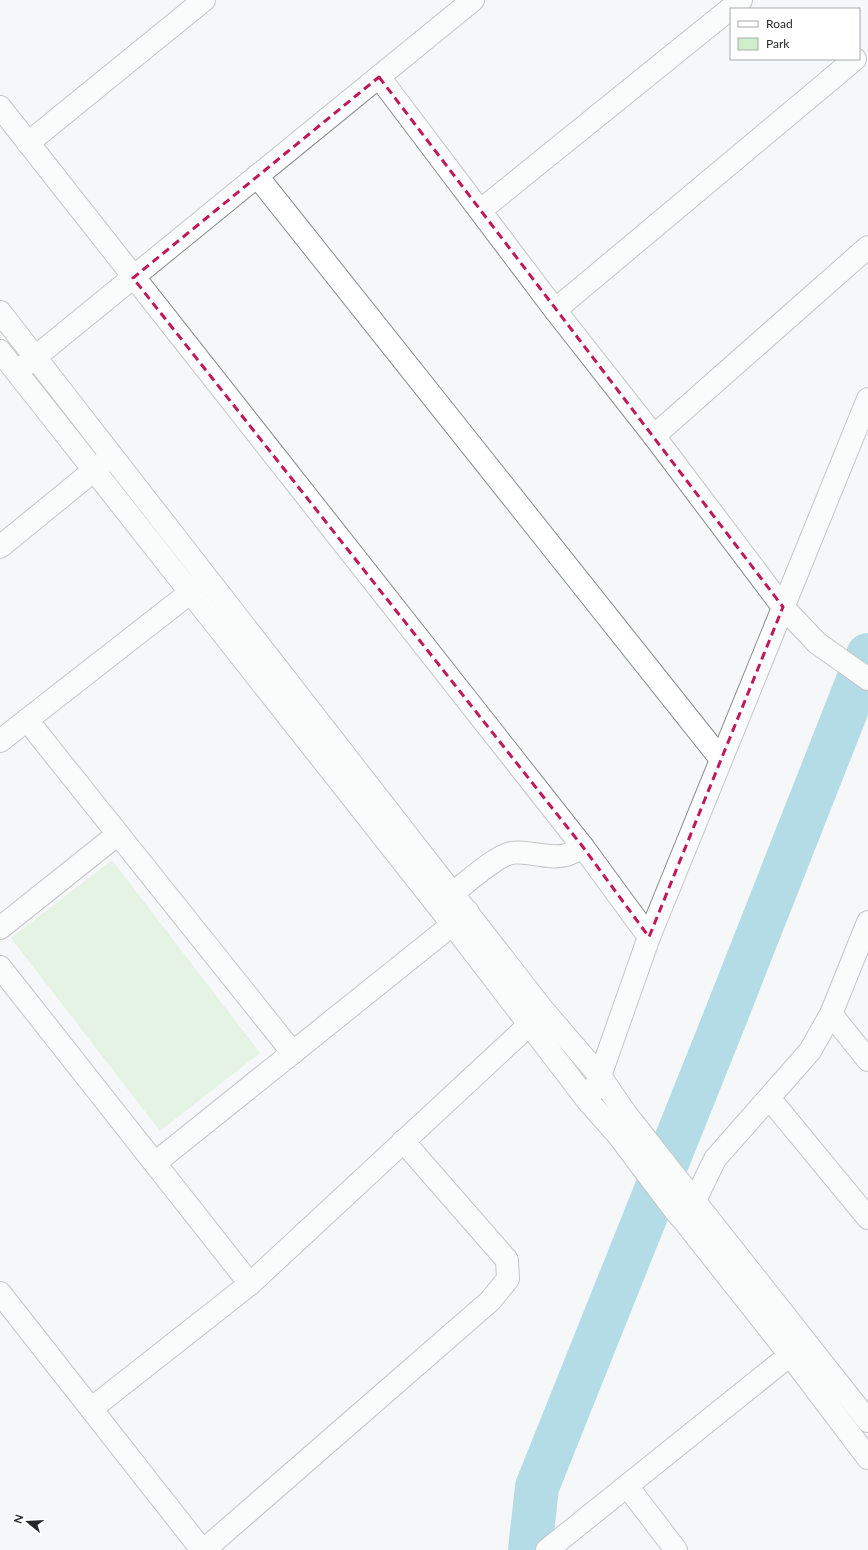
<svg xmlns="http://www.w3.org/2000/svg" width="868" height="1550" viewBox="0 0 868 1550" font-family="Lato,sans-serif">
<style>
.green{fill:#cfeecc}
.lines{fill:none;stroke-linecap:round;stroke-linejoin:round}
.river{stroke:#65bad3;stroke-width:44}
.minor-casing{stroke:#898b8c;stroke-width:24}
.tertiary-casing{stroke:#898b8c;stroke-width:24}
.minor{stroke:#fff;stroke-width:22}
.tertiary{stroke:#fff;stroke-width:22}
.marked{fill:none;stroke:#c2185b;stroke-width:3;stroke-dasharray:8 5;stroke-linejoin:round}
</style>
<rect width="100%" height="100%" fill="#f5f7f8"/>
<!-- green -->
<polygon class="green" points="112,860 260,1053 160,1131 11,938"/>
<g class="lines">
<!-- river -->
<polyline class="river" points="530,1550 537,1487 725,1018 868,655"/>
<!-- minor casing -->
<g class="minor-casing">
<g id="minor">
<polyline points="379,77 555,310 654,436 783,607 817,643 868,679"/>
<polyline points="0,107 583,847 649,937"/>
<polyline points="28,143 204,0"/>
<polyline points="257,176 720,758"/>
<polyline points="481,210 741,0"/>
<polyline points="555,310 855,59"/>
<polyline points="17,372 473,0"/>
<polyline points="654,436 868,247"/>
<polyline points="0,547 109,458"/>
<polyline points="27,720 293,1053"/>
<polyline points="0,741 205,581"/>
<path d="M453,893C466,883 496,856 511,853C529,850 548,860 566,855C572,853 577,850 583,847"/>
<polyline points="0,928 118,834"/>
<polyline points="0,967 250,1284"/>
<polyline points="831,1014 868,1060"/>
<polyline points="769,1098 868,1218"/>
<polyline points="588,1101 600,1076 649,937 868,399"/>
<polyline points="155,1163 468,912"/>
<polyline points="687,1217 715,1159 810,1051 831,1014 868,922"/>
<polyline points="0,1293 202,1550"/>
<polyline points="91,1409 250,1284 543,1012"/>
<polyline points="627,1486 676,1550"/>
<polyline points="204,1550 490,1301 508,1279 507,1260 403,1141"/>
<polyline points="547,1550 805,1343"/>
</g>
</g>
<!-- tertiary casing -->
<g class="tertiary-casing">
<g id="tertiary">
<polyline points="0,312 544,1011 600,1076 626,1114 868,1421"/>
<polyline points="0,351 453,925 588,1101 618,1135 676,1212 685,1222 790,1355 868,1458"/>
</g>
</g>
<!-- minor -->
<use href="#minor" class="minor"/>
<!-- tertiary -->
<use href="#tertiary" class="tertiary"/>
</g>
<!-- marked area -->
<path d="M0 0H868V1550H0ZM379,77L783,607L649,937L583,847L133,278Z" fill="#f5f7f8" fill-opacity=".55" fill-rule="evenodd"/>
<path class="marked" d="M379,77L783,607L649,937L583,847L133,278Z"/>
<!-- legend -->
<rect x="730" y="8" width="130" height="52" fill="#ffffff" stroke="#a8a9a9"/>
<rect x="738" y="21" width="20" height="6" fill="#ffffff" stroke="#a8a9a9"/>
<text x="766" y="28" font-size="12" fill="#262727">Road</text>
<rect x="738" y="38" width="20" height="12" fill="#cfeecc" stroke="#a8a9a9"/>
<text x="766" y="48" font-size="12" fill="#262727">Park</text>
<!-- north arrow -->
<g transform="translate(28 1522) rotate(288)" stroke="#ffffff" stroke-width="3" paint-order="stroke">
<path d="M0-3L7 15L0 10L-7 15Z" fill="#262727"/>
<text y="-6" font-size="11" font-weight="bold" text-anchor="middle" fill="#262727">N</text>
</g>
</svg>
